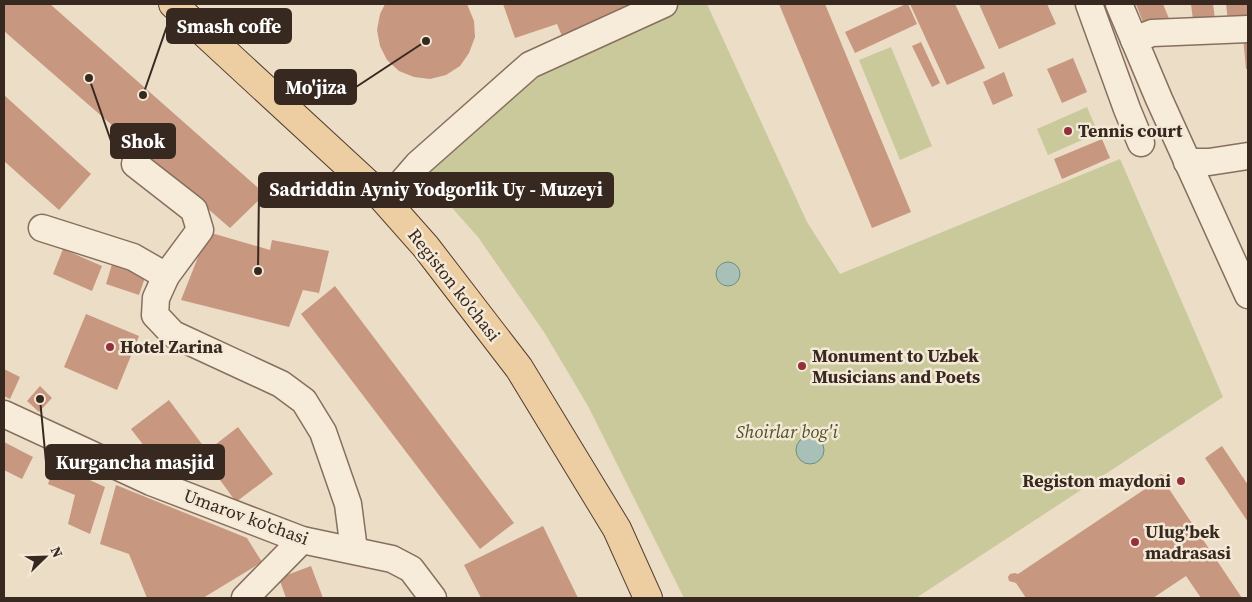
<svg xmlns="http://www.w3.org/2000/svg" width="1252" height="602" viewBox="0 0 1252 602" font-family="'Source Serif 4',serif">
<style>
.green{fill:#c9c99c}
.water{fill:#a8c0b7;stroke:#6f8e83}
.building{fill:#c79780}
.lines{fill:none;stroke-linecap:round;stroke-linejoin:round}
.minor-casing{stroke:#876f5e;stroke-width:29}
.major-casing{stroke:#553e31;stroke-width:30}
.minor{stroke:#f7ecda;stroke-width:26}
.major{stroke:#eccea2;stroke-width:28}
.poi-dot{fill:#92313b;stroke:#f4e8d6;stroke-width:2}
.labels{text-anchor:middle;stroke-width:5;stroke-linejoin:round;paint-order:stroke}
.poi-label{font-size:18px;font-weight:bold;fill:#382920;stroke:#f4e8d6;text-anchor:start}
.street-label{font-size:18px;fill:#382920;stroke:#f4e8d6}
.park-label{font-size:18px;font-style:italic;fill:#4c5328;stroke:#f4e8d6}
.leader{fill:none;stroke:#382920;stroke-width:2}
.callout-dot{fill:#382920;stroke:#f4e8d6;stroke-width:2}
.callout{fill:#382920;stroke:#382920;stroke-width:2}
.callout-label{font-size:19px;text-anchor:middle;font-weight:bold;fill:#fff}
</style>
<rect width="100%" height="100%" fill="#ecddc7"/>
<!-- green -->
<g class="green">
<polygon points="681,4 707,4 807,222 840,274 1120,159 1223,397 916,598 684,598 588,406 544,332 478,237 421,173 534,70"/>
<polygon points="891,47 932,146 900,160 859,60"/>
<polygon points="1087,107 1098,133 1048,155 1037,129"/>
</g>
<!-- water -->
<g class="water">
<circle cx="728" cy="274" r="12"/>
<circle cx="810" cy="450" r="14"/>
</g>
<!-- building -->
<g class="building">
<polygon points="4,4 50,4 265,194 230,228 4,31"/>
<polygon points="385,4 467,4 474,21 475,37 469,53 460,66 446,75 430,79 414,77 399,71 387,60 380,46 377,30 380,14"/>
<polygon points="503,4 635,4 562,36 557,24 515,38"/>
<polygon points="779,4 825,4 911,212 872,228"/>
<polygon points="906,4 908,4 917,24 855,53 845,32"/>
<polygon points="910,4 955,4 985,68 947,85"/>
<polygon points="979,4 1047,4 1056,24 999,49"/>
<polygon points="1136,4 1163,4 1170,21 1146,30"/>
<polygon points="1191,4 1213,4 1216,26 1194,28"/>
<polygon points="1226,4 1248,4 1248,19 1228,21"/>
<polygon points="1248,36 1248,69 1246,69 1243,37"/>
<polygon points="921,42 940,83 932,87 912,46"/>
<polygon points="1073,58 1087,92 1062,103 1047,69"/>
<polygon points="1004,72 1013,96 993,105 983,82"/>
<polygon points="4,95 91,174 59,210 4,161"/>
<polygon points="1102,139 1110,158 1062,179 1054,159"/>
<polygon points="208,232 270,250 272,240 329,251 319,293 303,290 289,327 181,300"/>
<polygon points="63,249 102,266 92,291 53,274"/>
<polygon points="113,261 147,272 139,295 106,284"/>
<polygon points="335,286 514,523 480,549 301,314"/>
<polygon points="86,314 139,336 117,390 64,367"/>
<polygon points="4,369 20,377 10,399 4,396"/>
<polygon points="40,386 52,398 39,412 27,401"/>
<polygon points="169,400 207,451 238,427 273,474 236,502 207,462 175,486 131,429"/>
<polygon points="4,442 33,457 22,479 4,470"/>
<polygon points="1222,446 1248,485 1248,522 1205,458"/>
<polygon points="55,464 105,487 90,534 68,524 75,495 48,484"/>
<polygon points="1161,474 1167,477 1165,483 1242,598 1201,598 1186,576 1153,598 1026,598 1016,583 1009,581 1008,577 1010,574 1015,573 1018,574 1157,481 1157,476"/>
<polygon points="116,485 247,538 262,562 203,598 147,598 129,554 100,544"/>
<polygon points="543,526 578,598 481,598 464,565"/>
<polygon points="311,566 323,598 286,598 279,578"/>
</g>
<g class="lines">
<!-- minor casing -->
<g class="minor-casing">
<g id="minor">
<polyline points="1089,4 1127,109 1141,143"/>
<polyline points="1119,4 1159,99 1248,295"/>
<polyline points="1134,40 1152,33 1248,29"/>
<polyline points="1187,162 1209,162 1248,156"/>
<polyline points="135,164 194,210 200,230 166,276 156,298 155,315 173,334 281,384 304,401 323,432 348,504 354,550"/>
<polyline points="386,201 418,164 530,65 664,4"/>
<polyline points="42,228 133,257 166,276"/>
<polyline points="4,414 151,482 302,540 392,559 411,569 433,598"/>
<polyline points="245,598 302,540"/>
</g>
</g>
<!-- major casing -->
<g class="major-casing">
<polyline id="major" points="173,4 380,195 426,247 519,368 617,529 648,598"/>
</g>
<!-- minor -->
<use href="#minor" class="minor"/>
<!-- major -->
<use href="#major" class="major"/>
</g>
<!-- markers -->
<g class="poi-dot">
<circle cx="1068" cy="131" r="5"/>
<circle cx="110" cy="347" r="5"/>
<circle cx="802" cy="366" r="5"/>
<circle cx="1181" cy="481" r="5"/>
<circle cx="1135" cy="542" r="5"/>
</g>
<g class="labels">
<!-- poi labels -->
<g class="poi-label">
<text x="1078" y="137">Tennis court</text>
<text x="120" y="353">Hotel Zarina</text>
<text x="812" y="362">Monument to Uzbek<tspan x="812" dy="21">Musicians and Poets</tspan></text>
<text x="1171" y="487" text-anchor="end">Registon maydoni</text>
<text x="1145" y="538">Ulug'bek<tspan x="1145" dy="21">mаdrаsasi</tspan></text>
</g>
<!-- street labels -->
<g class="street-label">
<text transform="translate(454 285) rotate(52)" y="6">Registon ko'chasi</text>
<text transform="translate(246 517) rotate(20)" y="6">Umarov ko'chasi</text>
</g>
<!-- park labels -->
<g class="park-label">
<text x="787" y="438">Shoirlar bog'i</text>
</g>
</g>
<!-- callouts -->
<path class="leader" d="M143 95L167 26M426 41L356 87M89 78L111 141M258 271L259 190M40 399L46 462"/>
<g class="callout-dot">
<circle cx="143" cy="95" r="5"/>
<circle cx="426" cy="41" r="5"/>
<circle cx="89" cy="78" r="5"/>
<circle cx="258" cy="271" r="5"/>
<circle cx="40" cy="399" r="5"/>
</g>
<g class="callout">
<rect x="167" y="9" width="124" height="34" rx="5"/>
<rect x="275" y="70" width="81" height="34" rx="5"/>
<rect x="111" y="124" width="64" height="34" rx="5"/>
<rect x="259" y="173" width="354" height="34" rx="5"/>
<rect x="46" y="445" width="178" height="34" rx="5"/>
</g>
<g class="callout-label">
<text x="229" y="33">Smash coffe</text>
<text x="316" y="94">Mo'jiza</text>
<text x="143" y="148">Shok</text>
<text x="436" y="196">Sadriddin Ayniy Yodgorlik Uy - Muzeyi</text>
<text x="135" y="469">Kurgancha masjid</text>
</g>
<!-- border -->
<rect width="1252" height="602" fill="none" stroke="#382920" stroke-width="10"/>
<!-- north arrow -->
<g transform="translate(45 557) rotate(67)" stroke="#f4e8d6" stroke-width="4" paint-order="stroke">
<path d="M0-4L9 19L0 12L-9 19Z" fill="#382920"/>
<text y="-8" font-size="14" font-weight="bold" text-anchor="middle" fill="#382920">N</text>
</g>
</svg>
